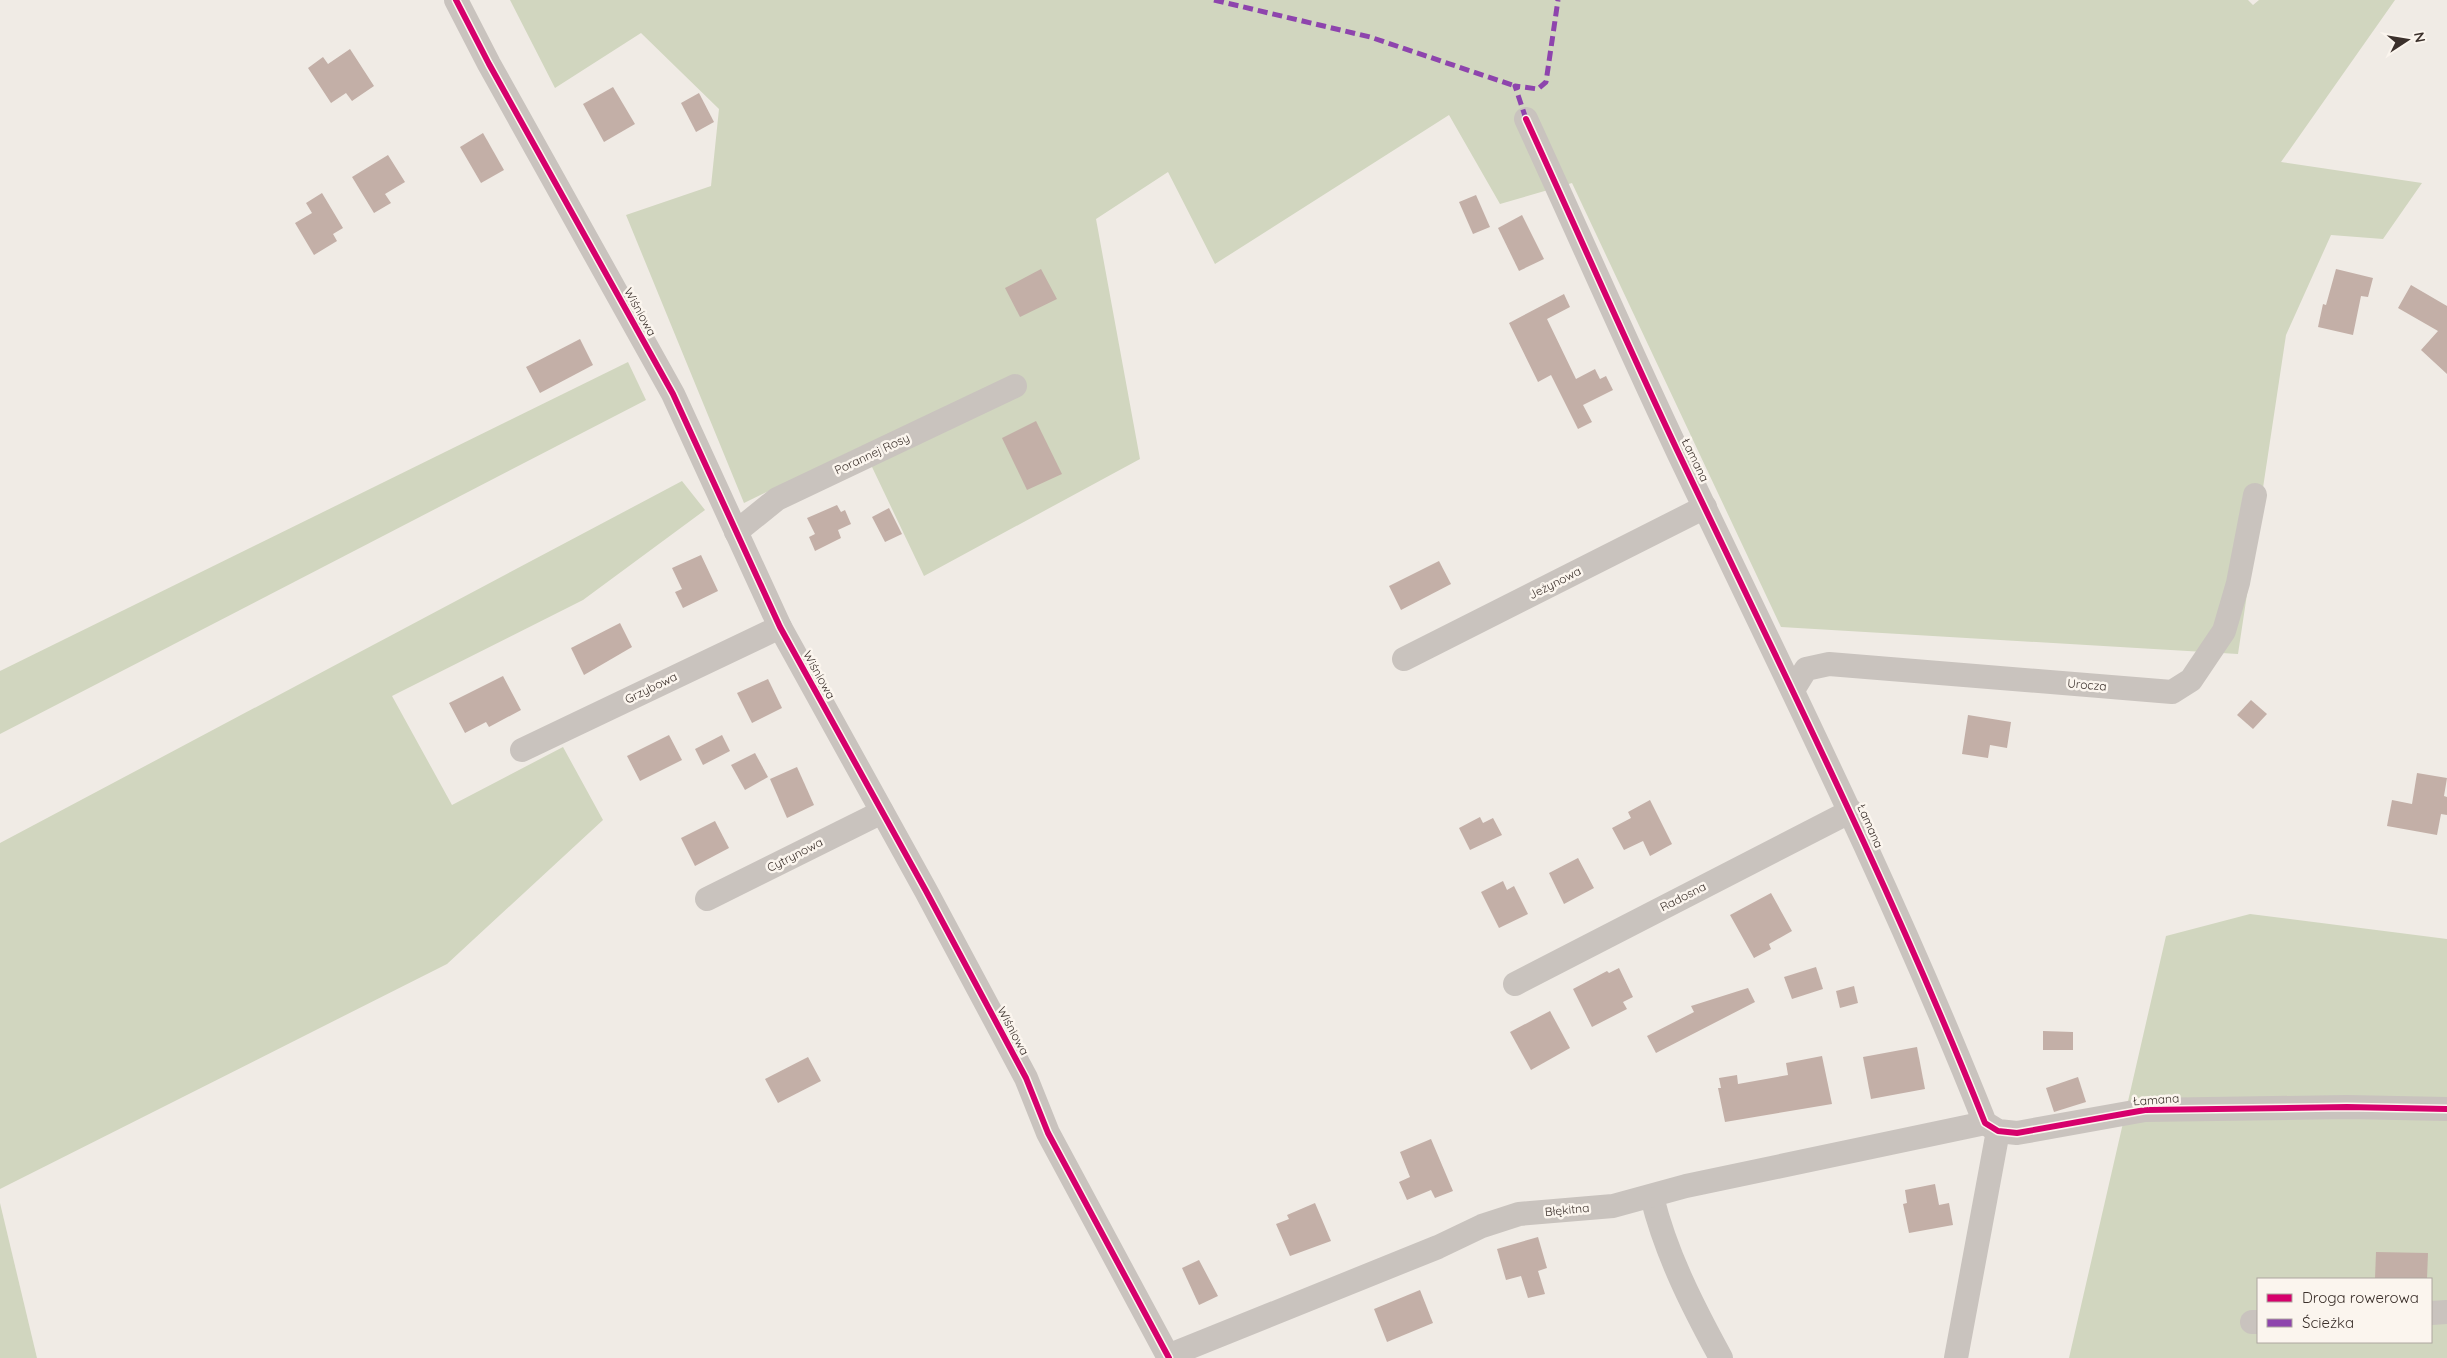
<svg xmlns="http://www.w3.org/2000/svg" width="2447" height="1358" viewBox="0 0 2447 1358" font-family="Quicksand,sans-serif">
<style>
.green{fill:#d1d6bf;fill-rule:evenodd}
.building{fill:#c3afa7}
.lines{fill:none;stroke-linecap:round;stroke-linejoin:round}
.minor{stroke:#c9c3be;stroke-width:24}
.quiet{stroke:#8e44ad;stroke-width:5;stroke-dasharray:10 5;stroke-linecap:butt}
.cycleway-casing{stroke:#fbf5ee;stroke-width:9}
.cycleway{stroke:#d6006c;stroke-width:6}
.labels{text-anchor:middle;stroke-width:5;stroke-linejoin:round;paint-order:stroke}
.street-label{font-size:12px;fill:#3b302b;stroke:#fbf5ee}
</style>
<rect width="100%" height="100%" fill="#f0ebe5"/>
<!-- green -->
<g class="green">
<polygon points="510,0 2248,0 2253,5 2259,0 2395,0 2281,162 2422,183 2383,239 2331,235 2286,335 2238,654 1781,627 1572,183 1500,204 1449,115 1215,264 1168,172 1096,219 1140,459 924,576 862,446 744,503 626,215 711,186 719,109 641,33 555,88"/>
<polygon points="628,362 646,400 0,734 0,671"/>
<polygon points="682,481 705,510 583,600 392,696 452,805 563,747 603,820 447,964 0,1189 0,843"/>
<path d="M2250,914L2447,939V1358H2069L2166,936ZM2258,1279H2431V1342H2258Z"/>
<polygon points="0,1203 37,1358 0,1358"/>
</g>
<!-- building -->
<g class="building">
<polygon points="350,49 374,86 352,101 346,93 331,103 308,68 323,57 328,64"/>
<polygon points="613,87 635,124 604,142 583,104"/>
<polygon points="699,93 714,122 696,132 681,103"/>
<polygon points="483,133 504,170 481,183 460,147"/>
<polygon points="388,155 405,182 385,194 391,203 374,213 352,177"/>
<polygon points="322,193 343,228 333,234 337,241 314,255 295,223 312,213 306,203"/>
<polygon points="1476,195 1490,227 1473,234 1459,202"/>
<polygon points="1522,215 1544,259 1519,271 1498,228"/>
<polygon points="1041,269 1057,299 1020,317 1005,288"/>
<polygon points="2336,269 2373,278 2368,297 2361,296 2353,335 2318,327 2323,304 2326,305"/>
<polygon points="2411,285 2447,306 2447,374 2421,350 2438,331 2398,308"/>
<polygon points="1564,294 1570,307 1547,319 1576,379 1595,369 1600,379 1606,376 1613,390 1583,405 1592,422 1578,429 1551,375 1538,382 1509,323"/>
<polygon points="580,339 593,365 540,393 526,367"/>
<polygon points="1036,421 1062,474 1027,490 1002,438"/>
<polygon points="837,505 841,512 845,510 851,524 838,530 841,538 815,551 809,537 815,534 807,518"/>
<polygon points="889,508 902,534 885,542 872,517"/>
<polygon points="701,555 718,591 683,608 675,592 682,589 672,568"/>
<polygon points="1439,561 1451,584 1401,610 1389,586"/>
<polygon points="620,623 632,647 584,675 571,648"/>
<polygon points="503,676 521,710 489,727 486,722 465,733 449,703"/>
<polygon points="768,679 782,708 752,723 737,693"/>
<polygon points="2251,700 2267,714 2253,729 2237,715"/>
<polygon points="1968,715 2011,722 2007,748 1990,745 1988,758 1962,754"/>
<polygon points="669,735 682,760 640,781 627,756"/>
<polygon points="722,735 730,751 703,765 695,749"/>
<polygon points="755,753 768,777 745,790 731,765"/>
<polygon points="797,767 814,805 787,818 770,779"/>
<polygon points="2417,773 2447,778 2444,796 2447,797 2447,815 2441,814 2437,835 2387,826 2392,800 2412,804"/>
<polygon points="1650,800 1672,844 1650,856 1643,841 1624,850 1612,828 1631,818 1628,812"/>
<polygon points="1480,817 1483,823 1493,818 1502,835 1470,850 1459,828"/>
<polygon points="715,821 729,848 695,866 681,838"/>
<polygon points="1578,858 1594,888 1564,904 1549,873"/>
<polygon points="1503,881 1507,890 1514,886 1528,914 1499,928 1481,892"/>
<polygon points="1771,893 1792,931 1769,944 1771,949 1754,958 1730,915"/>
<polygon points="1816,967 1823,989 1792,999 1784,977"/>
<polygon points="1619,968 1633,997 1623,1002 1627,1009 1592,1027 1573,989 1607,971 1609,973"/>
<polygon points="1854,986 1858,1003 1840,1008 1836,991"/>
<polygon points="1748,988 1755,1002 1656,1053 1647,1036 1694,1012 1691,1006"/>
<polygon points="1550,1011 1570,1048 1531,1070 1510,1032"/>
<polygon points="2043,1031 2073,1032 2073,1050 2043,1050"/>
<polygon points="1917,1047 1925,1089 1871,1099 1863,1057"/>
<polygon points="1822,1056 1832,1104 1725,1122 1718,1088 1721,1088 1719,1078 1737,1075 1738,1084 1788,1075 1786,1063"/>
<polygon points="808,1057 821,1081 778,1103 765,1079"/>
<polygon points="2078,1077 2086,1102 2054,1112 2046,1088"/>
<polygon points="1431,1139 1453,1191 1435,1198 1431,1190 1407,1200 1399,1182 1410,1177 1400,1152"/>
<polygon points="1935,1184 1939,1205 1949,1203 1953,1225 1909,1233 1903,1204 1907,1203 1905,1190"/>
<polygon points="1315,1203 1331,1241 1290,1256 1276,1224 1289,1219 1287,1215"/>
<polygon points="1538,1237 1547,1268 1538,1271 1545,1294 1528,1298 1521,1276 1506,1280 1497,1249"/>
<polygon points="2376,1252 2428,1253 2427,1279 2375,1279"/>
<polygon points="1199,1260 1218,1296 1199,1305 1182,1268"/>
<polygon points="1420,1290 1433,1323 1387,1342 1374,1309"/>
</g>
<g class="lines">
<!-- minor -->
<g class="minor">
<polyline points="456,0 489,64 673,394 780,627 926,891 1026,1078 1048,1133 1169,1358"/>
<path d="M1526,119C1577,230 1626,342 1678,452C1784,674 1894,894 1985,1123L1998,1131L2017,1133L2145,1110L2347,1107L2447,1109"/>
<polyline points="736,532 777,499 1015,386"/>
<polyline points="1404,659 1705,507"/>
<polyline points="1793,690 1806,669 1829,664 2172,692 2191,680 2224,631 2238,583 2255,495"/>
<polyline points="522,750 780,627"/>
<polyline points="707,899 882,812"/>
<polyline points="1515,984 1851,811"/>
<path d="M1652,1197C1666,1254 1693,1307 1721,1358"/>
<polyline points="2431,1313 2447,1312"/>
<polyline points="2252,1322 2258,1322"/>
<polyline points="1168,1356 1438,1247 1482,1226 1519,1214 1613,1206 1686,1186 1985,1123"/>
<polyline points="1956,1358 1998,1131"/>
</g>
<!-- quiet -->
<g class="quiet">
<polyline points="1214,0 1370,37 1515,86"/>
<polyline points="1526,119 1515,86 1538,89 1546,82 1558,0"/>
</g>
<!-- cycleway casing -->
<g class="cycleway-casing">
<g id="cycleway">
<polyline points="456,0 489,64 673,394 780,627 926,891 1026,1078 1048,1133 1169,1358"/>
<path d="M1526,119C1577,230 1626,342 1678,452C1784,674 1894,894 1985,1123L1998,1131L2017,1133L2145,1110L2347,1107L2447,1109"/>
</g>
</g>
<!-- cycleway -->
<use href="#cycleway" class="cycleway"/>
</g>
<g class="labels">
<!-- street labels -->
<g class="street-label">
<text transform="translate(640 312) rotate(61)" y="4">Wiśniowa</text>
<text transform="translate(872 454) rotate(-25)" y="4">Porannej Rosy</text>
<text transform="translate(1695 460) rotate(64)" y="4">Łamana</text>
<text transform="translate(1555 583) rotate(-27)" y="4">Jeżynowa</text>
<text transform="translate(819 675) rotate(61)" y="4">Wiśniowa</text>
<text transform="translate(2087 685) rotate(5)" y="4">Urocza</text>
<text transform="translate(651 688) rotate(-26)" y="4">Grzybowa</text>
<text transform="translate(1870 826) rotate(66)" y="4">Łamana</text>
<text transform="translate(795 855) rotate(-27)" y="4">Cytrynowa</text>
<text transform="translate(1683 897) rotate(-27)" y="4">Radosna</text>
<text transform="translate(1013 1031) rotate(62)" y="4">Wiśniowa</text>
<text transform="translate(2156 1100) rotate(-4)" y="4">Łamana</text>
<text transform="translate(1567 1210) rotate(-6)" y="4">Błękitna</text>
</g>
</g>
<!-- legend -->
<rect x="2257" y="1278" width="175" height="65" fill="#fbf5ee" stroke="#aea6a0"/>
<rect x="2267" y="1294" width="25" height="8" fill="#d6006c" stroke="#aea6a0"/>
<text x="2302" y="1303" font-size="15" fill="#3b302b">Droga rowerowa</text>
<rect x="2267" y="1319" width="25" height="8" fill="#8e44ad" stroke="#aea6a0"/>
<text x="2302" y="1328" font-size="15" fill="#3b302b">Ścieżka</text>
<!-- north arrow -->
<g transform="translate(2407 40) rotate(78)" stroke="#fbf5ee" stroke-width="4" paint-order="stroke">
<path d="M0-4L9 19L0 12L-9 19Z" fill="#3b302b"/>
<text y="-8" font-size="14" font-weight="bold" text-anchor="middle" fill="#3b302b">N</text>
</g>
</svg>
